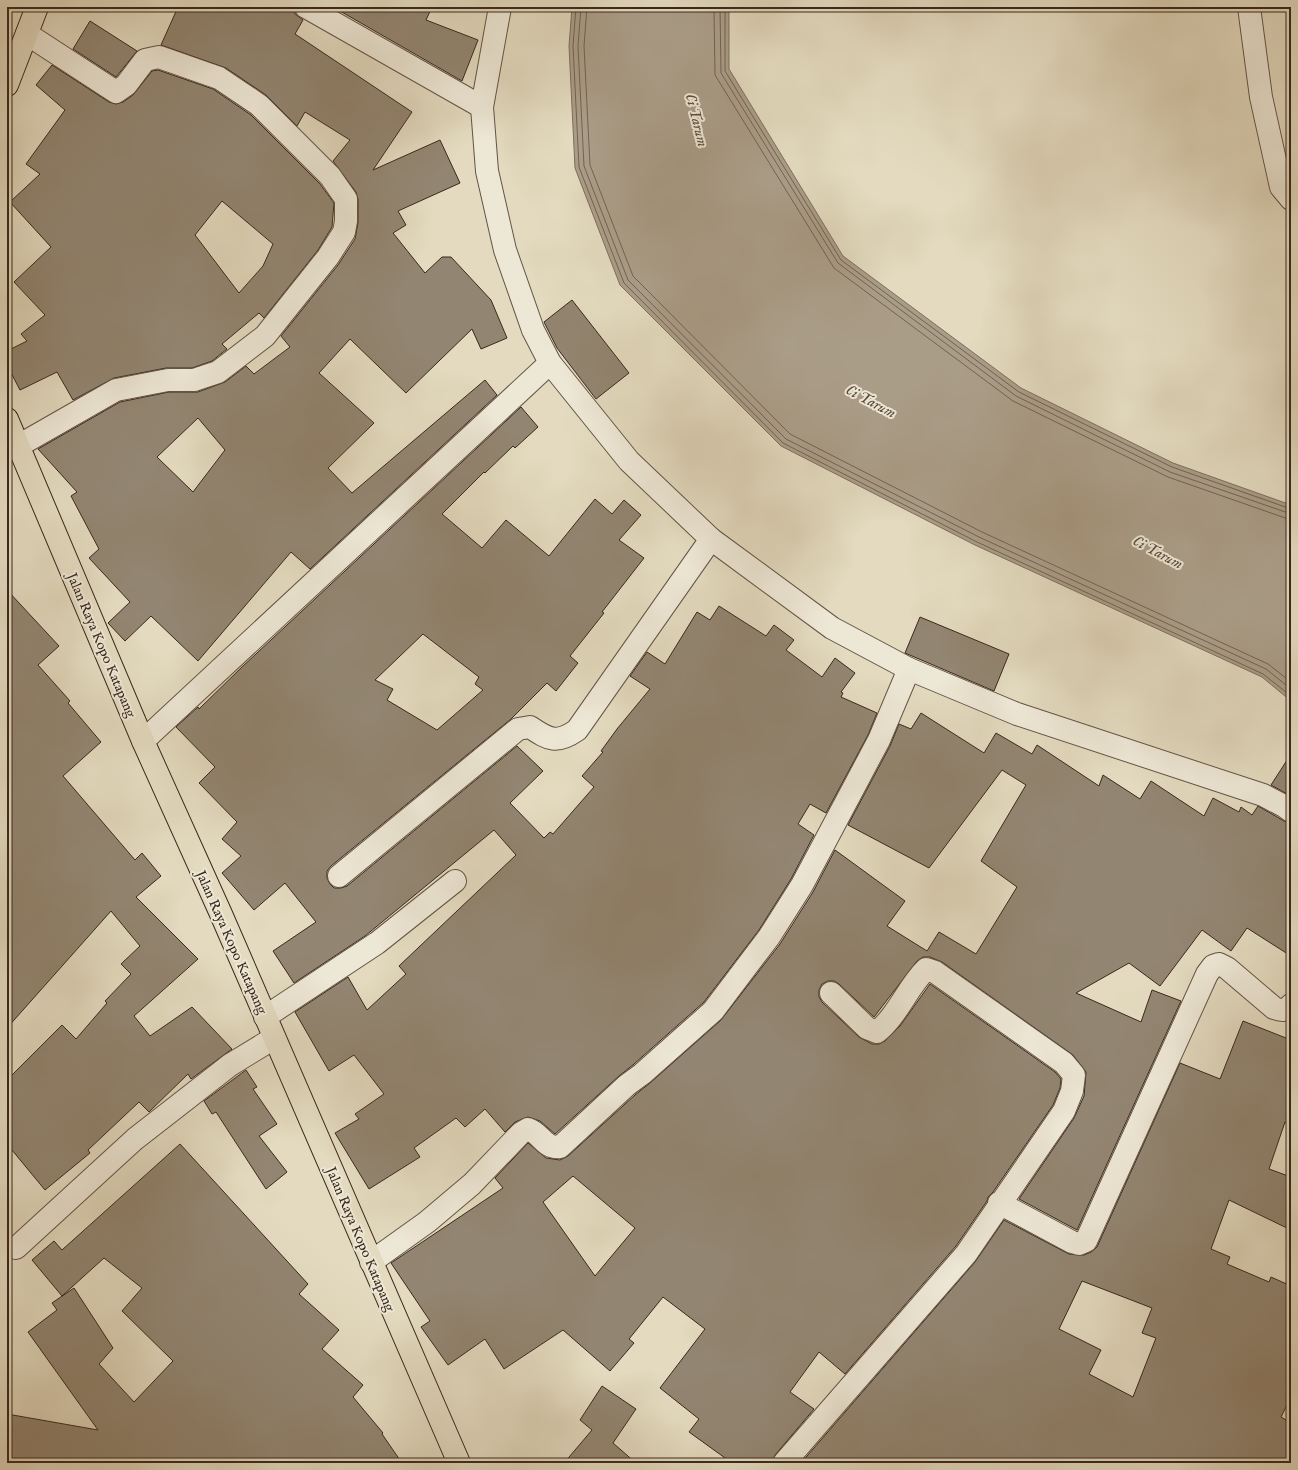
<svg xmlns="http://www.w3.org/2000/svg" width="1298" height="1470" viewBox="0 0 1298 1470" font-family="'IM FELL English',serif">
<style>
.water{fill:#aa9d88;stroke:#7d6e5d}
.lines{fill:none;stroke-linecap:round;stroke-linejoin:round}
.shore{stroke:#726252;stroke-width:1}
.building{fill:#928571;stroke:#3a281d;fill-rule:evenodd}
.street-casing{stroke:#645446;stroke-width:24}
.primary-casing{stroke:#3a281d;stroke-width:24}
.street{stroke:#ede7d5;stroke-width:22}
.primary{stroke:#e3dabf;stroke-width:22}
.labels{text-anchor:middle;stroke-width:4;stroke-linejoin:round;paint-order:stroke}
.street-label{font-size:14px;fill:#3a281d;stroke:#ede7d5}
.water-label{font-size:15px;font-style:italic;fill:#5c4b3d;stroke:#ede7d5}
</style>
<rect width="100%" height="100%" fill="#e3dabf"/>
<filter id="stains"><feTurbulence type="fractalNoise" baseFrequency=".005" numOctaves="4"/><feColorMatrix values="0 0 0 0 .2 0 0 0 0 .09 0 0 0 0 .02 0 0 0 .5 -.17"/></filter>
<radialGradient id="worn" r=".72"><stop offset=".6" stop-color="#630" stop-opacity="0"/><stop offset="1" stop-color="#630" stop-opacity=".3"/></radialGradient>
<!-- water -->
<polygon class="water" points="572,7 729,7 729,69 843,256 1021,388 1173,463 1291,505 1291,701 1262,677 975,545 781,446 620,285 575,168 569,46"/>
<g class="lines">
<!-- shore -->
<g class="shore">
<polyline points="576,7 573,46 579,167 624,283 783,443 977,542 1263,674 1291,696"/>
<polyline points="581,7 578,46 584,166 628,280 786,439 979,537 1266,669 1291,689"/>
<polyline points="587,7 584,46 590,165 633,276 790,434 982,532 1268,664 1291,682"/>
<polyline points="714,7 715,75 834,268 1013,401 1168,477 1291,520"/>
<polyline points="720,7 721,73 838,263 1016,396 1170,472 1291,514"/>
<polyline points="725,7 725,71 841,260 1019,392 1172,467 1291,509"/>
</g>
</g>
<!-- building -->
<g class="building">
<path d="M178,7H294L295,14L303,20L295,34L412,112L373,170L440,140L460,183L398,211L406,225L393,233L425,273L442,257H451L491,300L507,338L481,349L472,329L406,393L350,339L319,373L374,423L328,468L352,493L485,380L497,395L310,569L291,552L198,661L151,616L125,641L108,623L130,602L89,558L99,549L71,496L77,492L38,449L120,402L169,392H198L225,382L246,366L254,374L290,347L281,336L338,265L355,239L358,223V199L356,192L333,161L350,140L305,112L297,126L266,95L226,68L161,45ZM198,418L225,450L193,492L157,457Z"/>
<polygon points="333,7 432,7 426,20 478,40 462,81"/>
<polygon points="90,21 137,51 116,77 73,49"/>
<path d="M52,65L109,102L116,104L123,102L133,95L152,71L158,70L213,89L251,115L320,184L334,203L332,227L318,250L264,318L259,313L222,344L227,349L212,361L192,368H166L114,378L73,400L57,372L20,390L7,365V351L27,341L21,334L45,315L14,282L51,247L10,202L40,174L26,164L65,110L36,85ZM222,201L273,244L263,266L239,293L195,235Z"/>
<polygon points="572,300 629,373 596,399 557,348 544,322"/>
<path d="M521,407L538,427L515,448L513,446L485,473L484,472L442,514L482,548L506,520L549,556L595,499L612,514L624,500L641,515L619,540L644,558L602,612L604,613L570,656L578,663L556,691L547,683L511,719L331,866L327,871V878L330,884L334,888H341L347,886L517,746L543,771L510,803L544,838L550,832L553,834L594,787L582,776L603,752L601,751L617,729L650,689L630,676L647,652L665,664L697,612L710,620L719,606L766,636L774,625L794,640L786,650L822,677L835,658L855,673L841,692L843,693L841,697L877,713L868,735L826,813L810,804L798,824L814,835L791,879L759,930L704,1002L634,1064L619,1076L555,1134L540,1121L528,1117L515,1122L505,1132L485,1109L465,1127L456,1118L414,1148L420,1157L369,1189L335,1133L359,1119L355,1114L384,1094L354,1055L329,1071L295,1012L348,977L367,1010L406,974L399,966L516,855L494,830L365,936L294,983L273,951L316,922L285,883L254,910L222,873L241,856L222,839L237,822L199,783L215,767L176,727L198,707L199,709L242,667ZM423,634L479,677L475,684L483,690L437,730L387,700L393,689L375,680Z"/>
<polygon points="7,590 59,646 38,665 70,701 68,703 101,742 63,776 135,860 142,853 161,876 136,897 198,959 134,1016 150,1036 192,1007 232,1049 191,1079 188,1074 149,1112 139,1102 88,1150 90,1153 45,1190 7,1144 7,1080 62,1025 76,1039 107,1003 105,1001 131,974 121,964 140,946 111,911 7,1028"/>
<polygon points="920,617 1009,654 994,691 905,653"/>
<path d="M921,713L984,753L996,733L1032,754L1037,745L1099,786L1103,775L1140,799L1151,781L1204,816L1213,798L1239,812L1241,807L1252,815L1258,806L1284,821L1291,823V956L1247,928L1231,951L1202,930L1160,986L1129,963L1076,993L1141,1022L1152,990L1181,1001L1077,1230L1019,1199L1074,1118L1084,1096L1086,1072L1073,1055L942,962L930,957H923L917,961L874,1017L839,984L834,981H828L822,984L819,990V997L822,1002L859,1037L872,1044H879L885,1041L900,1026L930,984L1055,1072L1061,1079L1060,1088L1053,1105L993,1192L988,1197L987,1201L956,1246L845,1374L819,1352L790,1392L814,1409L775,1455L772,1463H732L689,1432L699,1419L660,1388L705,1329L663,1297L629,1339L634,1343L610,1371L563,1330L504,1369L485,1339L448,1365L421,1327L430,1321L391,1263L503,1188L495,1178L528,1143L546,1158L560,1160L568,1156L635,1095L650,1083L721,1020L780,944L813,892L835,850L905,901L887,926L927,951L939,932L976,954L1017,887L981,861L1026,785L1002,770L929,868L848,825L890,746L899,724L911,729ZM573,1176L635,1228L595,1276L543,1202Z"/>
<polygon points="1291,754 1291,796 1271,785"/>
<path d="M1243,1021L1291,1040V1125L1285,1122L1269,1169L1291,1177V1230L1229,1200L1211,1249L1230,1257L1227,1264L1269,1282L1271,1277L1291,1286V1397L1281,1417L1291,1423V1463H801L975,1262L1004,1220L1069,1254L1084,1255L1091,1252L1097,1247L1180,1063L1220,1079ZM1082,1281L1152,1308L1142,1333L1156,1338L1133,1397L1089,1374L1101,1350L1059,1329Z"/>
<polygon points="246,1070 257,1087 253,1089 277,1124 259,1136 287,1172 266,1189 216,1112 212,1114 204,1101"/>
<polygon points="180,1144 308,1284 299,1294 339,1330 322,1349 363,1385 353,1397 383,1433 382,1434 402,1463 7,1463 7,1414 98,1430 28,1332 57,1310 52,1303 74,1288 113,1348 99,1364 134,1402 173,1361 122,1311 142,1288 104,1258 62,1296 32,1260 54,1241 62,1250"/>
<polygon points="602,1386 636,1409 613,1443 636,1463 564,1463 592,1430 580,1420"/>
</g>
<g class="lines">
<!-- street casing -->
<g class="street-casing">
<g id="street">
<polyline points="306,7 482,107"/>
<polyline points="500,7 482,107 487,171 505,250 533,330 550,363 629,461 711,539 832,628 909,669 1017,714 1263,795 1284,806 1291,811"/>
<polyline points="1249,7 1261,97 1281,187 1291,199"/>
<polyline points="18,446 116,390 168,380 194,380 218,372 265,336 328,257 344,232 346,221 346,199 330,176 259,105 219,78 159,57 145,60 126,85 116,92 27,34"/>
<polyline points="143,741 550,363"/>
<path d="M339,876L518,729L530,727C549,740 557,744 577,730L711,539"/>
<polyline points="265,1017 377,943 455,881"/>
<path d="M999,1203L1072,1242L1079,1244L1086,1241L1207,974L1213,966L1219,964L1227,968L1274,1008C1282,1011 1286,1011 1291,1005"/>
<polyline points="16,1248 135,1139 230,1065 274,1038"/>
<path d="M371,1262L427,1222L472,1184L521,1133L528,1129C541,1133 544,1149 560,1147L627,1085L642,1074L713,1011L769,937L802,885L879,740L909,669"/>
<path d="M784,1463L966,1254L1064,1111L1072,1091L1074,1075L1064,1063L935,972L926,969C907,988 898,1015 877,1032L867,1028L831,993"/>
</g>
</g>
<!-- primary casing -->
<g class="primary-casing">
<g id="primary">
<polyline points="7,85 37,7"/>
<polyline points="7,419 143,741 221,914 459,1463"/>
</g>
</g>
<!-- street -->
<use href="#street" class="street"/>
<!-- primary -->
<use href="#primary" class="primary"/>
</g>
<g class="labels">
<!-- street labels -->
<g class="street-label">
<text transform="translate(102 645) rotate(67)" y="5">Jalan Raya Kopo Katapang</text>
<text transform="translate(232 942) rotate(66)" y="5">Jalan Raya Kopo Katapang</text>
<text transform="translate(361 1239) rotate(67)" y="5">Jalan Raya Kopo Katapang</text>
</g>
<!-- water labels -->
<g class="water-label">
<text transform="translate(697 120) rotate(76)" y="5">Ci Tarum</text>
<text transform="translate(871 401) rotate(28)" y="5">Ci Tarum</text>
<text transform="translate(1158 552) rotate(28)" y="5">Ci Tarum</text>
</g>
</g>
<!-- margin -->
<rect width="1298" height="1470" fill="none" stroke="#e3dabf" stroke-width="24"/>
<rect x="8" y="8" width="1282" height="1454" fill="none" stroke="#3a281d" stroke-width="2"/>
<rect x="12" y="12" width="1274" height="1446" fill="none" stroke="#3a281d"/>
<rect width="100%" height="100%" filter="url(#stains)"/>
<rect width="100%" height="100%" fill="url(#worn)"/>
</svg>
